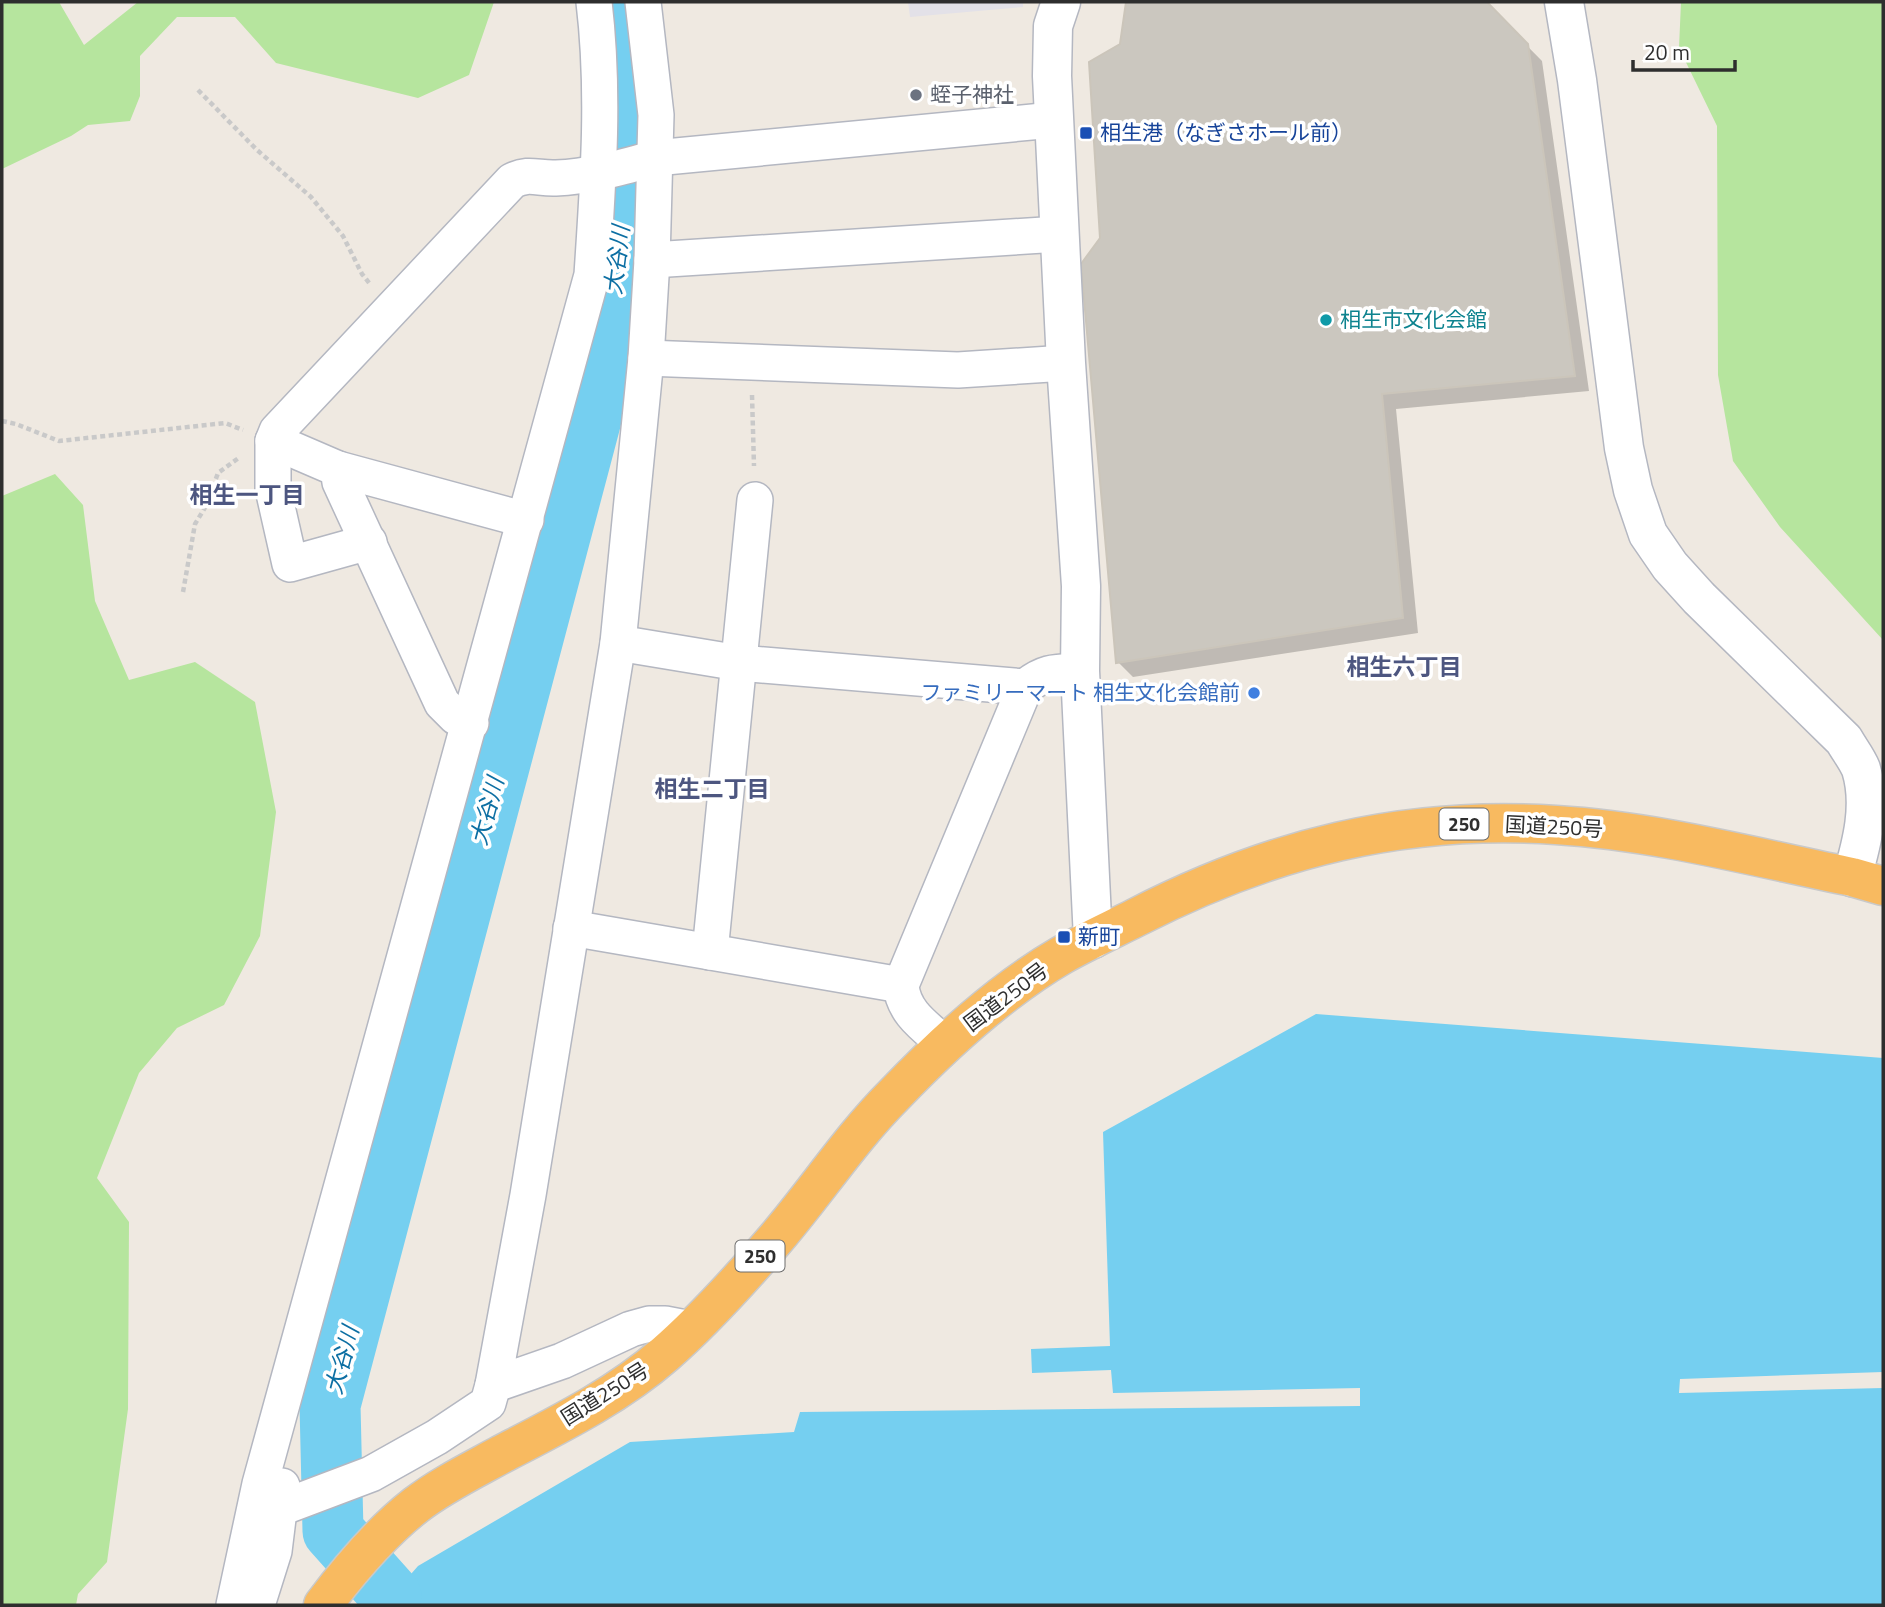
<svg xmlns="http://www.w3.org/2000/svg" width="1885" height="1607" viewBox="0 0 1885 1607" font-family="'Titillium Web','Noto Sans JP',sans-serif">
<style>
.industrial{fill:#e3e1e8}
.green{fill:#b6e59e}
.water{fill:#75cff0}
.shadow{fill:#0003}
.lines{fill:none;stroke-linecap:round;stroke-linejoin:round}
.river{stroke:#75cff0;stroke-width:61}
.building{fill:#cbc7bf;stroke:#cbc5ba;stroke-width:2}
.minor-casing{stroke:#b4b7c1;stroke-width:38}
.tertiary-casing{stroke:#b4b7c1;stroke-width:41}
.trunk-casing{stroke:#c9c9c9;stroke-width:41}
.path{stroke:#c9c9c9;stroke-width:4.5;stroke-dasharray:5 3.5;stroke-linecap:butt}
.minor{stroke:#fff;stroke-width:35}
.tertiary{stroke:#fff;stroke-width:38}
.trunk{stroke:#f8ba60;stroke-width:38}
.worship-dot{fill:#6b7280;stroke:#fff;stroke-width:2.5}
.transit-dot{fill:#1a4fb4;stroke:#fff;stroke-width:2.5}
.culture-dot{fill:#0f9aa8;stroke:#fff;stroke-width:2.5}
.shop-dot{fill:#3f7fe0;stroke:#fff;stroke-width:2.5}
.labels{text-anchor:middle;stroke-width:7;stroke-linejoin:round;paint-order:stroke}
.shield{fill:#fff;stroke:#6d6d6d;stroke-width:2}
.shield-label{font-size:19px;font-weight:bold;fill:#2e2e2e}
.worship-label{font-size:21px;fill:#5b616d;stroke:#fff;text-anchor:start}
.transit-label{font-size:21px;fill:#164399;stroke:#fff;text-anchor:start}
.culture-label{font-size:21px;fill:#0d838f;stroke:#fff;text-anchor:start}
.shop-label{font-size:21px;fill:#366cbe;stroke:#fff;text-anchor:end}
.street-label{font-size:21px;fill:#2e2e2e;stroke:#fff}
.water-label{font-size:23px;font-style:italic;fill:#0d6fa3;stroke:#fff}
.neighbourhood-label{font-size:23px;font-weight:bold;fill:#4d5680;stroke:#fff}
</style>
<rect width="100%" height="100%" fill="#efe9e1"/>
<!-- industrial -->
<polygon class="industrial" points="908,2 1023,2 1023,7 910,17"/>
<!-- green -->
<g class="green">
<polygon points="2,2 59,2 84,45 138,2 494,2 469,75 418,98 276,63 235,17 177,17 140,56 140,96 130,121 88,125 71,136 2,169"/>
<polygon points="1681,2 1883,2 1883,640 1780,527 1733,461 1718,375 1717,126 1679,48"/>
<polygon points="55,474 83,505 95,601 129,680 195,662 255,702 276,812 260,936 224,1005 177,1028 139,1073 97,1178 129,1222 128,1409 107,1562 78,1594 76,1605 2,1605 2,496"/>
</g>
<!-- water -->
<polygon class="water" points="1316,1014 1883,1058 1883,1372 1680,1379 1679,1393 1883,1388 1883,1605 384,1605 418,1566 630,1442 794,1432 800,1412 1360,1406 1360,1388 1113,1393 1111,1370 1032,1373 1031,1349 1110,1346 1103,1132"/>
<!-- shadow -->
<polygon class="shadow" points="1485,3 1542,61 1589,391 1396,409 1418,633 1133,677 1118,662 1102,239"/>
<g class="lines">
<!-- river -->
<polyline class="river" points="391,1596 333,1531 330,1405 604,370 631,148 618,2"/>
</g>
<!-- building -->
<polygon class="building" points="1126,2 1487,2 1528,44 1575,376 1382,394 1403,618 1116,663 1081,264 1100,238 1089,62 1120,44"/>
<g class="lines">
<!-- minor casing -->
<g class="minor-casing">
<g id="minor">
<polyline points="643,2 656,115 652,260 646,358 618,643 528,1195 493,1385 562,1361 631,1329 649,1324 665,1324 691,1329"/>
<polyline points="652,260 1059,234"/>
<polyline points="646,358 958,370 1066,363"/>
<polyline points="273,441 273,489 290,564 369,542"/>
<polyline points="338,469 526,520"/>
<polyline points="618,643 739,663 1025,687"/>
<path d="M471,723L456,717L442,703L340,482L338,469L273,441L277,431L512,181C529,172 538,179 556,178C589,177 623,167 655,158L1053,120"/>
<polyline points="571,928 901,985"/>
<polyline points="710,952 755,500"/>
<path d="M946,1045C926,1027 903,1013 901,985L1025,687C1045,671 1055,672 1080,671"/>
<polyline points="281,1508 371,1474 437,1437 488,1403 493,1385"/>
<path d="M234,1605L260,1484L592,275C598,184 605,93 594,2"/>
<polyline points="257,1605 274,1551 282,1486"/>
</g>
</g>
<!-- tertiary casing -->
<g class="tertiary-casing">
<g id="tertiary">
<polyline points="1061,2 1053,26 1052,76 1066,363 1081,586 1080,671 1093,939"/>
<path d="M1564,2L1577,80L1624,448L1633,490L1648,534L1670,566L1699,598L1844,740C1849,749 1857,759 1861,769C1872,805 1862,843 1852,877"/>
</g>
</g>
<!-- trunk casing -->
<g class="trunk-casing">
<path id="trunk" d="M323,1605C350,1569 380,1533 416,1505C442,1485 473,1470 502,1454C558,1425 617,1396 665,1354C703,1321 739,1281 772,1243C814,1195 849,1140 894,1095C944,1043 1000,991 1062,955C1085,942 1111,930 1135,918C1271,848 1403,815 1556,825C1656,831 1754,857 1852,877L1883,886"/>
</g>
<!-- path -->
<g class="path">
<polyline points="198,90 257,150 311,197 343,236 362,274 370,284"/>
<polyline points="752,395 754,466"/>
<polyline points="2,421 16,424 59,441 225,423 243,430"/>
<polyline points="183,592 195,524 206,506 218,473 240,457"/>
</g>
<!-- minor -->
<use href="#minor" class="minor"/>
<!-- tertiary -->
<use href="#tertiary" class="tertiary"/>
<!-- trunk -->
<use href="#trunk" class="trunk"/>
</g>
<!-- markers -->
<circle class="worship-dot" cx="916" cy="95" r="7"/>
<g class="transit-dot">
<rect x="1079" y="126" width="14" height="14" rx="3.5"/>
<rect x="1057" y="930" width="14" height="14" rx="3.5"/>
</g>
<circle class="culture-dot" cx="1326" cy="320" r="7"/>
<circle class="shop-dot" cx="1254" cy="693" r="7"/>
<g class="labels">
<!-- shield labels -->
<g class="shield">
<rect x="1439.5" y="808.5" width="49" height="31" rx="5"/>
<rect x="735.5" y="1240.5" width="49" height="31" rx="5"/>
</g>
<g class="shield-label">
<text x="1464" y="831">250</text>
<text x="760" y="1263">250</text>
</g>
<!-- worship labels -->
<g class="worship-label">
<text x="930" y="102">蛭子神社</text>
</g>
<!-- transit labels -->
<g class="transit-label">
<text x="1100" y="140">相生港（なぎさホール前）</text>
<text x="1078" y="944">新町</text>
</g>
<!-- culture labels -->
<g class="culture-label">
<text x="1340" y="327">相生市文化会館</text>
</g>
<!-- shop labels -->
<g class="shop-label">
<text x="1240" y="700">ファミリーマート 相生文化会館前</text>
</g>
<!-- street labels -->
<g class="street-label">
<text transform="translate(1554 827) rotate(3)" y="7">国道250号</text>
<text transform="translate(1006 997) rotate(-37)" y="7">国道250号</text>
<text transform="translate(605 1394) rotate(-32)" y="7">国道250号</text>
</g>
<!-- water labels -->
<g class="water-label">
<text transform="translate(617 260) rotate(-83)" y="8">大谷川</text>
<text transform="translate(487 811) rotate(-75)" y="8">大谷川</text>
<text transform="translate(342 1360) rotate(-75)" y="8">大谷川</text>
</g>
<!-- neighbourhood labels -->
<g class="neighbourhood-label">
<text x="247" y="503">相生一丁目</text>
<text x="1404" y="675">相生六丁目</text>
<text x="712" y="797">相生二丁目</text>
</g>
</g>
<!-- border -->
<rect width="1885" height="1607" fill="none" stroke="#2e2e2e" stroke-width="7"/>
<!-- scale -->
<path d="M1633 60v10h102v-10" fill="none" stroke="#2e2e2e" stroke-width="3.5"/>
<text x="1644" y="60" font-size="21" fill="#2e2e2e" stroke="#ffffff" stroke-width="5" paint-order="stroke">20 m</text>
</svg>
